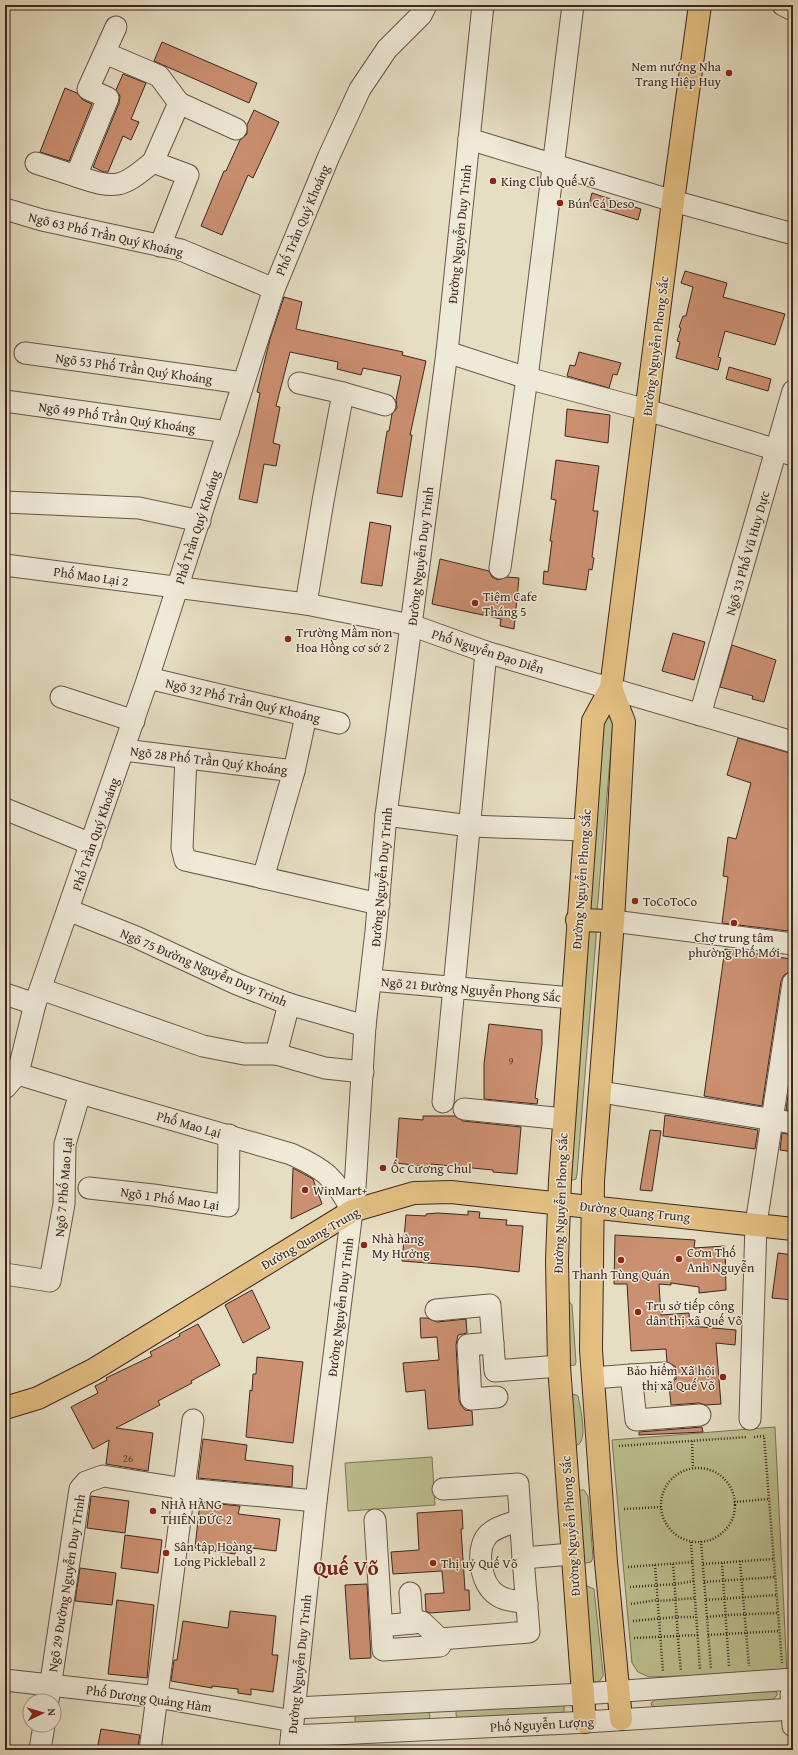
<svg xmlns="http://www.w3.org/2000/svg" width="798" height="1755" viewBox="0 0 798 1755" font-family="'Gentium Book Plus',serif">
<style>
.green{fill:#bcbf8f;stroke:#7c7358}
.building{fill:#cb9070;stroke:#3d2720}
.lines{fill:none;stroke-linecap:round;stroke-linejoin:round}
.minor-casing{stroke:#675549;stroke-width:23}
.major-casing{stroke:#3d2720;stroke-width:24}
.path{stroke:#3d2720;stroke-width:2.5;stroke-dasharray:1 2;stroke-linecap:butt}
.minor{stroke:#efead8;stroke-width:21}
.major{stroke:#e3bf82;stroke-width:22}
.poi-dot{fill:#8f2418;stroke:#efead8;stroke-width:1.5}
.labels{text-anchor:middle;stroke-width:3;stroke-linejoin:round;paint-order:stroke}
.number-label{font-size:11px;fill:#604134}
.poi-label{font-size:13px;fill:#3d2720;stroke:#efead8;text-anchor:start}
.street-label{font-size:13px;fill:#3d2720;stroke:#efead8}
.town-label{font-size:21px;font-weight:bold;fill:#7a1f14;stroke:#efead8}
</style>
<rect width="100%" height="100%" fill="#e6dec3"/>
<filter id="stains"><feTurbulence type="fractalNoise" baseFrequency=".005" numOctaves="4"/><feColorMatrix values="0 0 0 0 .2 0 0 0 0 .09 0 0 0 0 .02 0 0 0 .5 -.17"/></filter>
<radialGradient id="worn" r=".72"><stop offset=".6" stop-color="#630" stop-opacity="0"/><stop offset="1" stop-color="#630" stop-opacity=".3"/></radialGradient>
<!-- green -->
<g class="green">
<polygon points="607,718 611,718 613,725 597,912 588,915 601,721"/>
<polygon points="585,931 596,931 596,938 577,1174 576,1179 570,1181"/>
<polygon points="568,1300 572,1305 576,1362 575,1365 568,1366"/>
<path d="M571,1393L578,1396C580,1407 590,1446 574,1446Z"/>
<polygon points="793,1417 793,1662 789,1662"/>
<polygon points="775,1427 787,1673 649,1677 638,1672 632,1663 612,1440"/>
<polygon points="432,1457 435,1505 348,1511 345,1463"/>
<polygon points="577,1490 584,1490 588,1496 593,1558 591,1562 581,1564"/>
<polygon points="585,1585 594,1589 603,1673 603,1676 599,1682 593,1681"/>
<polygon points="769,1691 777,1692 777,1695 773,1700 660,1707 652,1706 651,1703 656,1699"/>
<polygon points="564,1704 564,1712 558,1714 464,1719 458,1718 456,1715 456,1711 459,1708"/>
<polygon points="428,1709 430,1716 429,1720 358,1725 355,1721 355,1713"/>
</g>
<!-- building -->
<g class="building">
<polygon points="162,42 257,83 249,103 154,61"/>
<polygon points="123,74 146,83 131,119 139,122 131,140 123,136 108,172 104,172 93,167 119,103 120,96 116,90"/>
<polygon points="65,88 77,93 83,100 92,104 69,161 40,152"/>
<polygon points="254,110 279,122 253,178 248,175 222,235 201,226 224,171 226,171 240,140 247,134 247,125"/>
<polygon points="592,193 641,209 638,220 589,205"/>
<polygon points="685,271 727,283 723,297 785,314 775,345 725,331 718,357 721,358 718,370 676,358 680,342 677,341 681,328 679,327 683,316 686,316 693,287 681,283"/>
<polygon points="284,297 302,302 296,329 403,352 402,355 426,361 410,435 412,435 402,497 377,493 387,431 389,431 392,414 397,408 396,400 401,376 363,368 361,375 337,369 338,362 290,352 276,406 280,407 273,443 280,445 276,466 264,464 257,503 239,499 260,393 257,392 270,339"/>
<polygon points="579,352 621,363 617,375 613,374 609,388 567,376 570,365 575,366"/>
<polygon points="729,367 771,379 768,391 726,379"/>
<polygon points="567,409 610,415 608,443 565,436"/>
<polygon points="556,460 599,466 593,511 598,511 592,557 594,558 592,570 589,569 586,590 543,584 544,571 548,572 552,541 550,541 556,500 551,499"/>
<polygon points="370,522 391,526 382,586 361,583"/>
<polygon points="440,559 489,571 492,577 498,580 507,577 519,578 514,629 500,626 501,619 432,604"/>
<polygon points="673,633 705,642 694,680 662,671"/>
<polygon points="732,645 776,660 764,702 752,699 753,696 720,687"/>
<polygon points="738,738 793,754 793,892 788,931 722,923 728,877 723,876 728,837 736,839 751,783 727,775"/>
<polygon points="725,949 791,959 789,972 784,975 781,981 762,1106 704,1096"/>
<polygon points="489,1024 542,1030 542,1044 535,1098 538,1099 537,1104 484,1099 484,1064"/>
<polygon points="793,1062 793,1111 786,1110"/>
<polygon points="665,1115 758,1130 755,1149 663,1136"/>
<polygon points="423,1116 455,1116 463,1121 521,1127 517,1174 493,1172 493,1170 431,1164 430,1167 396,1163 399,1118 423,1120"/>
<polygon points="650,1130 661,1131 652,1191 640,1190"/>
<polygon points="782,1133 793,1135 793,1152 780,1150"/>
<polygon points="293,1168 313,1179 322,1204 291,1219"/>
<polygon points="468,1211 480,1212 479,1218 507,1220 506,1225 523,1226 519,1272 477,1267 402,1261 406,1215 426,1216 426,1214 438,1213 468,1215"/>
<polygon points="615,1235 695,1240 694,1248 725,1246 726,1290 699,1293 699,1287 671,1283 671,1285 659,1284 661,1315 689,1313 690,1326 736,1330 735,1345 716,1343 721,1404 706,1405 699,1403 671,1405 669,1384 676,1379 677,1372 675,1366 667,1362 666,1349 631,1351 627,1284 614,1284"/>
<polygon points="778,1253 793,1255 793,1300 772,1298"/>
<polygon points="252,1290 270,1328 243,1343 225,1305"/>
<polygon points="420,1318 427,1318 437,1322 466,1319 467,1333 458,1335 456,1345 459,1400 461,1405 465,1410 472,1411 473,1425 428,1429 425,1390 406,1392 403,1363 439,1360 437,1337 421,1338"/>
<polygon points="198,1324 220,1365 191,1381 192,1383 158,1401 160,1405 116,1428 153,1433 148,1471 106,1464 109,1440 93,1449 71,1407 98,1393 95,1386 107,1380 106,1378 152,1356 150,1352 180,1336 179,1334"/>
<polygon points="257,1357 303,1362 293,1443 246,1437 250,1390 252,1391 253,1374 256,1374"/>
<polygon points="702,1427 703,1432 639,1435 639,1432"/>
<polygon points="203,1439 247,1445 245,1460 293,1466 292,1487 198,1478"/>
<polygon points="91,1496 129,1501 125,1533 87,1528"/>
<polygon points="200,1502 240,1506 238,1514 280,1519 276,1551 236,1546 235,1554 195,1548"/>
<polygon points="462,1510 463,1529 461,1529 465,1590 469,1590 470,1610 430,1613 426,1611 425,1594 444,1593 442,1571 393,1574 391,1552 419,1550 417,1513"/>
<polygon points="125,1535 162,1540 158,1573 121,1568"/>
<polygon points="80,1568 116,1573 112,1605 75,1601"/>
<polygon points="367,1584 371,1658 350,1659 345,1585"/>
<polygon points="117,1600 154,1605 147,1678 108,1674"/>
<polygon points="230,1611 276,1616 272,1655 278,1655 273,1692 251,1689 251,1695 238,1693 238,1689 212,1686 212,1688 171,1681 174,1660 177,1660 183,1621 228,1628"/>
<polygon points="101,1729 140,1735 137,1750 97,1750"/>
</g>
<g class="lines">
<!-- minor casing -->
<g class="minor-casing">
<g id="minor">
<polyline points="783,5 793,10"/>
<polyline points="105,53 159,76 179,103"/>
<polyline points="469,139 673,201 793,234"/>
<polyline points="36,163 76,176 108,98 88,89 116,27"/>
<path d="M76,176C117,190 121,188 153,162"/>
<polyline points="5,209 42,220 181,250 274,289"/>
<polyline points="160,246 188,175 153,162 179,103 236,129"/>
<polyline points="447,352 527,378 647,410 793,455"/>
<polyline points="25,353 243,383"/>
<polyline points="299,383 343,393 323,501 306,604"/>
<polyline points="343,393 385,405"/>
<polyline points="5,401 228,432"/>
<polyline points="5,502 139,508 200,521"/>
<polyline points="5,565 306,604 411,625 486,652 793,742"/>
<polyline points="500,568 527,378 573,5"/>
<polyline points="148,678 339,723"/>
<polyline points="61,697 134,721"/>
<polyline points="700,715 793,391"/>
<polyline points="124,750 294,771"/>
<polyline points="186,758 182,848 185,860 379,904"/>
<polyline points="5,809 91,844"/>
<polyline points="386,815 470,826 584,830"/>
<polyline points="263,878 294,771 306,716"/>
<polyline points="68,910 136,937 237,984 289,1004 365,1026"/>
<polyline points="613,921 793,944"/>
<polyline points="371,980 572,998"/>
<polyline points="41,989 203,1046 244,1054 276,1054 325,1068 363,1072"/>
<polyline points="5,994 35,1004"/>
<polyline points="276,1054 289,1004"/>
<path d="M5,1070L80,1093L291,1154C324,1169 335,1177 352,1211"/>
<polyline points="5,1088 18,1073 35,1004 148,678 274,289 329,156 360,89 387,49 421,15 426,5"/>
<polyline points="601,1092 793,1123"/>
<polyline points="443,1102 486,652"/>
<polyline points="464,1109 564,1119"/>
<polyline points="89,1188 153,1195 228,1206 229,1135"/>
<polyline points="5,1274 50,1281 64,1204 65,1144 80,1093"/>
<polyline points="436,1310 490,1305 495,1371 559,1366"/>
<polyline points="493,1343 468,1345 471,1399 497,1397"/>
<polyline points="631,1375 665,1373"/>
<polyline points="593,1378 631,1375 636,1420 700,1415"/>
<polyline points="750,1419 756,1224 793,983"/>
<polyline points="443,1489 518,1484 523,1558 572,1554"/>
<polyline points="375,1520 383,1650 440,1646 440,1639 529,1632 523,1558"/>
<path d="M520,1520C510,1524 494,1527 487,1536C475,1551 481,1585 497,1595C505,1601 518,1601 527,1603"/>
<polyline points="410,1593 412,1623"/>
<polyline points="382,1626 422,1622 440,1639"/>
<polyline points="5,1680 157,1697 293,1721"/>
<polyline points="791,1694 793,1726"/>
<polyline points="48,1701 80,1489 86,1482 103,1476 185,1489 316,1501"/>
<polyline points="295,1708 583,1694 793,1679"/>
<polyline points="292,1736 569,1723 793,1709"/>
<polyline points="40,1750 44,1725"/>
<polyline points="150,1750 193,1420"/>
<polyline points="290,1750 316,1501 352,1211 354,1204 365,1026 376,931 386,815 447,352 483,5"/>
</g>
</g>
<!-- major casing -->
<g class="major-casing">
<g id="major">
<polyline points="611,688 624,722 613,921 593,1181 591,1350 606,1562 621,1719"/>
<polyline points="577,920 613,921"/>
<polyline points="5,1408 38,1398 93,1370 352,1211 414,1193 451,1192 793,1229"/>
<polyline points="585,1722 559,1366 557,1260 560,1180 593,721 611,688 673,201 700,5"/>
</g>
</g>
<!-- path -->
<g class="path">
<polyline points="754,1437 764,1436 782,1663"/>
<polyline points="692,1441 693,1468"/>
<polyline points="619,1446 747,1437"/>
<circle cx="698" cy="1505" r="37"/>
<polyline points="734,1502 769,1499"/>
<polyline points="624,1509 661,1507"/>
<polyline points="701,1541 711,1669"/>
<polyline points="691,1542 700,1670"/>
<polyline points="740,1561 749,1666"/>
<polyline points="722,1563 729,1666"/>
<path d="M673,1564C676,1599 677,1635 681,1671"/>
<polyline points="703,1564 773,1559"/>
<polyline points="655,1565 663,1672"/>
<polyline points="628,1567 693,1562"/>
<polyline points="704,1582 775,1577"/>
<polyline points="630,1587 676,1584 694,1581"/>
<polyline points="706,1600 776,1595"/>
<polyline points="631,1604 657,1600 659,1601 695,1598"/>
<polyline points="707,1617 726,1615 778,1613"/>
<polyline points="633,1621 676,1617 696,1617"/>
<polyline points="708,1635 779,1631"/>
<polyline points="634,1638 698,1635"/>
</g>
<!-- minor -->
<use href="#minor" class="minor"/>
<!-- major -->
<use href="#major" class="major"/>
</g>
<!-- markers -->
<g class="poi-dot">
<circle cx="729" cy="73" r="4"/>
<circle cx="493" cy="181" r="4"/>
<circle cx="560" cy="203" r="4"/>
<circle cx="475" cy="603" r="4"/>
<circle cx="288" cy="639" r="4"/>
<circle cx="635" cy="901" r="4"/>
<circle cx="734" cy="923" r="4"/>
<circle cx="383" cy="1168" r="4"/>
<circle cx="305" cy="1190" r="4"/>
<circle cx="364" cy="1245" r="4"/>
<circle cx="679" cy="1259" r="4"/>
<circle cx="621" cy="1260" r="4"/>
<circle cx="638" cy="1312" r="4"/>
<circle cx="723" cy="1377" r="4"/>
<circle cx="153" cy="1511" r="4"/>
<circle cx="166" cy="1553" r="4"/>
<circle cx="433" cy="1563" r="4"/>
</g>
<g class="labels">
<!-- number labels -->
<g class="number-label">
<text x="511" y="1065">9</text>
<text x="128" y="1462">26</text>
</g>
<!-- poi labels -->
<g class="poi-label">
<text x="721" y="71" text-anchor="end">Nem nướng Nha<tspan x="721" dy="15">Trang Hiệp Huy</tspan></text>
<text x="501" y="186">King Club Quế Võ</text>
<text x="568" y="208">Bún Cá Deso</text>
<text x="483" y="601">Tiệm Cafe<tspan x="483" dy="15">Tháng 5</tspan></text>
<text x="296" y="637">Trường Mầm non<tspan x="296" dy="15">Hoa Hồng cơ sở 2</tspan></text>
<text x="643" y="906">ToCoToCo</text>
<text x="734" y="942" text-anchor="middle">Chợ trung tâm<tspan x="734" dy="15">phường Phố Mới</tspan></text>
<text x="391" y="1173">Ốc Cương Chul</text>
<text x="313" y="1195">WinMart+</text>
<text x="372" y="1243">Nhà hàng<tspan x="372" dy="15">My Hưởng</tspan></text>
<text x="687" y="1257">Cơm Thố<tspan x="687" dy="15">Anh Nguyễn</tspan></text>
<text x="621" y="1279" text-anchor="middle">Thanh Tùng Quán</text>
<text x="646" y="1310">Trụ sở tiếp công<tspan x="646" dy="15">dân thị xã Quế Võ</tspan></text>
<text x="715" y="1375" text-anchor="end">Bảo hiểm Xã hội<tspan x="715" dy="15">thị xã Quế Võ</tspan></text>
<text x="161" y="1509">NHÀ HÀNG<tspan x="161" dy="15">THIÊN ĐỨC 2</tspan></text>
<text x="174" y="1551">Sân tập Hoàng<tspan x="174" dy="15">Long Pickleball 2</tspan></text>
<text x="441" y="1568">Thị uỷ Quế Võ</text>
</g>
<!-- street labels -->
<g class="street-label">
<text transform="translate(302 220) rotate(-67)" y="5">Phố Trần Quý Khoáng</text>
<text transform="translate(106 234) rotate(13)" y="5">Ngõ 63 Phố Trần Quý Khoáng</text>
<text transform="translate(459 234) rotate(-84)" y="5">Đường Nguyễn Duy Trinh</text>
<text transform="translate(655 346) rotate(-83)" y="5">Đường Nguyễn Phong Sắc</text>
<text transform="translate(134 368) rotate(8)" y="5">Ngõ 53 Phố Trần Quý Khoáng</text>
<text transform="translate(117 417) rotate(8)" y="5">Ngõ 49 Phố Trần Quý Khoáng</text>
<text transform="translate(197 527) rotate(-72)" y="5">Phố Trần Quý Khoáng</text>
<text transform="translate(747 553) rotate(-74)" y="5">Ngõ 33 Phố Vũ Huy Dực</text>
<text transform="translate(420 556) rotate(-83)" y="5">Đường Nguyễn Duy Trinh</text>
<text transform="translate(91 576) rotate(8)" y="5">Phố Mao Lại 2</text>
<text transform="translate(488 651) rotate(18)" y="5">Phố Nguyễn Đạo Diễn</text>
<text transform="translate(243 700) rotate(13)" y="5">Ngõ 32 Phố Trần Quý Khoáng</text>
<text transform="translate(209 760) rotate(7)" y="5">Ngõ 28 Phố Trần Quý Khoáng</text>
<text transform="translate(95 834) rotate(-71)" y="5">Phố Trần Quý Khoáng</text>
<text transform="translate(381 877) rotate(-85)" y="5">Đường Nguyễn Duy Trinh</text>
<text transform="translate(581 879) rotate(-86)" y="5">Đường Nguyễn Phong Sắc</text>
<text transform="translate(204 967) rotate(23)" y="5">Ngõ 75 Đường Nguyễn Duy Trinh</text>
<text transform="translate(471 989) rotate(5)" y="5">Ngõ 21 Đường Nguyễn Phong Sắc</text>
<text transform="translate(189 1124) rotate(16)" y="5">Phố Mao Lại</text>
<text transform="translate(63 1187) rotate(-85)" y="5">Ngõ 7 Phố Mao Lại</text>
<text transform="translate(170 1198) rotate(8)" y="5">Ngõ 1 Phố Mao Lại</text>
<text transform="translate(560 1203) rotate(-88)" y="5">Đường Nguyễn Phong Sắc</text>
<text transform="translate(635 1211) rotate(6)" y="5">Đường Quang Trung</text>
<text transform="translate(310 1238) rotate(-30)" y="5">Đường Quang Trung</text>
<text transform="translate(340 1307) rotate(-83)" y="5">Đường Nguyễn Duy Trinh</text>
<text transform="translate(570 1526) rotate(-94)" y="5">Đường Nguyễn Phong Sắc</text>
<text transform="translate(66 1583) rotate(-81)" y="5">Ngõ 29 Đường Nguyễn Duy Trinh</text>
<text transform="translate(299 1664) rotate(-84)" y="5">Đường Nguyễn Duy Trinh</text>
<text transform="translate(149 1698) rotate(8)" y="5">Phố Dương Quảng Hàm</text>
<text transform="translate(542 1724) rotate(-3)" y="5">Phố Nguyễn Lượng</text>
</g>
<!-- town labels -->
<g class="town-label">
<text x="346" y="1575">Quế Võ</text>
</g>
</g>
<!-- margin -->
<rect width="798" height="1755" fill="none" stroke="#e6dec3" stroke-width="20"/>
<rect x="6" y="6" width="786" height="1743" fill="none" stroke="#3d2720" stroke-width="2"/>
<rect x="10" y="10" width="778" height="1735" fill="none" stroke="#3d2720"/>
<!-- north arrow -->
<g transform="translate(42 1713) rotate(85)"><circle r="19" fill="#efead8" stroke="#a89c8e"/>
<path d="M0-3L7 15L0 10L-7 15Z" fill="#8f2418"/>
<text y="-6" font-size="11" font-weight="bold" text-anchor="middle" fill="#3d2720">N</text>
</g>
<rect width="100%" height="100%" filter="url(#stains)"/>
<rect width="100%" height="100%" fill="url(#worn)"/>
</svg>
